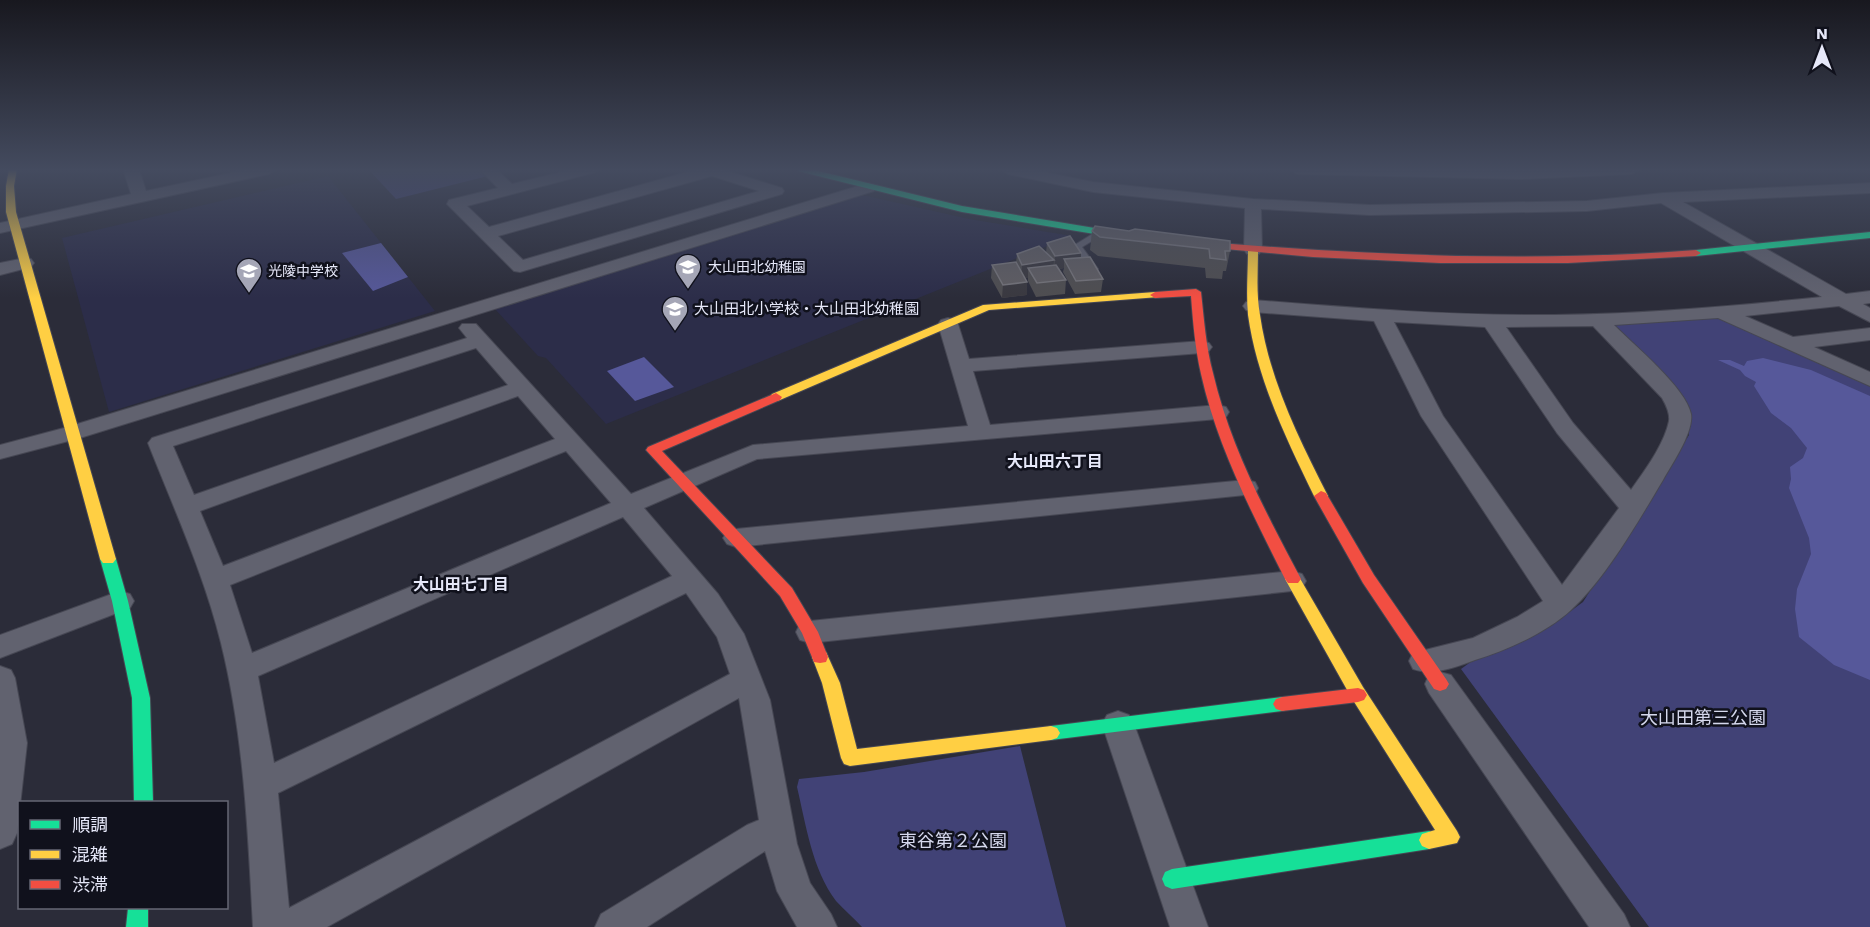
<svg xmlns="http://www.w3.org/2000/svg" width="1870" height="927" viewBox="0 0 1870 927" font-family="'Work Sans','Noto Sans JP',sans-serif">
<style>
.built{fill:#2c2d49}
.green{fill:#414276}
.water{fill:#56589a}
.lines{fill:none;stroke-linecap:round;stroke-linejoin:round}
.lane-casing{stroke:#464753;stroke-width:2}
.street-casing{stroke:#464753;stroke-width:2}
.fast-casing{stroke:#464753;stroke-width:2}
.slow-casing{stroke:#464753;stroke-width:2}
.jam-casing{stroke:#464753;stroke-width:2}
.lane{fill:#61626f;fill-rule:evenodd}
.street{fill:#61626f;fill-rule:evenodd}
.fast{fill:#16e098;fill-rule:evenodd}
.slow{fill:#ffcf43;fill-rule:evenodd}
.jam{fill:#f24e42;fill-rule:evenodd}
.wall{fill:#4f4e51}
.shaded-wall{fill:#3a3940}
.building{fill:#605e63;stroke:#75747a;stroke-width:1.5}
.labels{text-anchor:middle;stroke-width:5;stroke-linejoin:round;paint-order:stroke}
.far-poi-label{font-size:14px;fill:#e6e8f9;stroke:#10111c;text-anchor:start}
.poi-label{font-size:15px;fill:#e6e8f9;stroke:#10111c;text-anchor:start}
.neighbourhood-label{font-size:16px;font-weight:bold;fill:#e6e8f9;stroke:#10111c}
.near-park-label{font-size:18px;fill:#d5d8ed;stroke:#10111c}
</style>
<rect width="100%" height="100%" fill="#2b2c39"/>
<!-- built -->
<g class="built">
<polygon points="328,176 435,311 109,412 62,238"/>
<polygon points="858,196 867,196 969,219 1072,236 606,424 546,358 538,356 495,309"/>
</g>
<!-- green -->
<g class="green">
<polygon points="368,169 480,169 488,176 396,199"/>
<polygon points="1718,315 1870,384 1870,927 1649,927 1461,669 1472,661 1549,627 1583,602 1689,435 1689,414 1612,326 1613,323"/>
<path d="M1020,746L1066,927H862C854,918 844,910 836,901C812,869 806,825 797,787L799,779L864,772Z"/>
</g>
<!-- water -->
<g class="water">
<polygon points="381,243 408,277 373,291 342,253"/>
<polygon points="644,357 674,387 635,401 607,371"/>
<polygon points="1763,358 1811,370 1870,396 1870,680 1834,665 1799,637 1795,609 1797,589 1811,554 1809,538 1789,488 1791,479 1790,467 1803,458 1807,448 1791,428 1771,413 1754,386 1756,382 1745,376 1740,370 1718,360 1730,360 1744,366 1747,361"/>
</g>
<g class="lines">
<!-- lane casing -->
<g class="lane-casing">
<polygon id="lane" points="1099,230 1103,233 1102,235 1082,247 1098,269 1093,272 1090,271 1073,246"/>
</g>
<!-- street casing -->
<g class="street-casing">
<g id="street">
<polygon points="123,169 139,169 146,191 249,169 277,169 269,174 0,233 0,223 131,194"/>
<path d="M479,169H496L512,184L574,169H599L596,172L467,206L489,227L698,169H721L782,188L784,191L782,194L520,272L514,271L447,204L449,200L498,188ZM712,176L759,191L523,260L498,236Z"/>
<path d="M1000,169H1029L1093,182L1253,199L1370,205L1587,201L1663,193L1870,183V193L1683,202L1846,294L1870,291V303L1863,304L1870,308V322L1839,306L1745,316L1793,337L1870,328V340L1814,347L1870,372V386L1718,318L1614,325C1634,345 1686,388 1691,414C1694,432 1672,464 1663,480C1639,520 1606,578 1571,610C1546,633 1507,650 1475,660C1456,667 1433,676 1413,669L1409,661L1413,653L1473,638L1517,617L1543,601L1421,416L1374,321L1253,312L1246,310L1243,306L1246,302L1253,300C1353,308 1453,316 1554,315C1644,314 1733,306 1822,297L1661,203L1587,211L1370,215L1261,209L1262,250L1259,254H1247L1244,250L1245,208L1093,192L1008,174ZM1394,322L1485,327L1557,433L1619,508L1562,585L1443,416ZM1593,326L1662,398C1666,405 1670,413 1669,421C1664,445 1645,470 1631,490L1573,423L1506,327Z"/>
<polygon points="1289,169 1640,169 1632,174 1522,179 1297,174"/>
<polygon points="868,183 874,185 876,188 874,191 80,438 0,459 0,445 64,428"/>
<polygon points="25,258 31,259 34,263 31,267 0,275 0,263"/>
<path d="M948,318L955,320L958,324L969,359L1202,341L1209,343L1212,347L1209,351L1202,353L973,371L990,425L1218,405L1226,407L1229,412L1226,417L1218,419L757,459L644,508L718,594L744,634L770,700L797,844L810,883L831,914L837,927H797L777,891L765,851L647,927H595L601,914L747,825L759,820L739,698L327,927H253C248,832 244,736 221,643C204,574 174,509 148,443L152,438L467,338L459,328L462,324H476L631,494L753,445L968,426L938,324L941,320ZM476,348L508,385L194,495L173,446ZM518,396L555,439L223,566L200,511ZM566,451L611,503L252,653L230,585ZM623,517L672,576L274,763L258,676ZM686,593L717,637L730,674L289,908L278,793Z"/>
<polygon points="1246,480 1255,482 1258,488 1255,494 736,547 727,544 723,538 727,532 736,529"/>
<polygon points="1292,571 1302,574 1306,581 1302,588 1292,591 810,643 800,640 796,632 800,624 810,621"/>
<polygon points="120,591 130,594 134,601 130,608 0,658 0,635"/>
<polygon points="0,666 11,670 15,678 27,743 17,833 12,844 0,849"/>
<polygon points="1440,672 1451,675 1624,914 1630,927 1589,927 1429,693 1425,684 1429,675"/>
<polygon points="1118,711 1129,715 1134,724 1208,927 1170,927 1102,724 1107,715"/>
</g>
</g>
<!-- fast casing -->
<g class="fast-casing">
<g id="fast">
<polygon points="797,169 810,169 962,206 1137,235 1142,238 1137,241 962,212 798,171"/>
<polygon points="1870,232 1870,238 1696,256 1691,253 1696,250"/>
<polygon points="108,554 113,555 116,559 128,601 150,698 153,802 134,802 132,698 112,601 100,559 103,555"/>
<polygon points="1282,697 1288,699 1291,704 1288,709 1282,711 1051,740 1045,738 1042,733 1045,728 1051,726"/>
<polygon points="1429,831 1436,834 1439,840 1436,846 1429,849 1172,889 1165,886 1162,879 1165,872 1172,869"/>
<polygon points="128,908 148,908 148,927 126,927"/>
</g>
</g>
<!-- slow casing -->
<g class="slow-casing">
<g id="slow">
<polygon points="9,169 17,169 14,186 16,212 116,559 113,563 103,563 100,559 6,212 6,186"/>
<path d="M1253,247L1258,250C1258,272 1256,293 1260,315C1269,379 1299,439 1328,496L1326,499L1321,501L1314,496C1286,438 1257,379 1248,315C1246,293 1248,271 1248,250Z"/>
<polygon points="1155,292 1160,295 1159,297 989,310 780,400 776,401 770,397 772,394 983,305"/>
<polygon points="1293,573 1298,575 1363,687 1457,831 1460,837 1457,843 1429,849 1422,846 1419,840 1422,834 1435,830 1351,697 1285,579 1288,575"/>
<polygon points="820,651 826,652 840,683 857,749 1051,726 1057,728 1060,733 1057,738 1051,740 850,766 844,764 841,758 822,683 812,657 814,652"/>
</g>
</g>
<!-- jam casing -->
<g class="jam-casing">
<g id="jam">
<path d="M1185,240C1356,255 1525,263 1696,250L1701,253L1696,256L1568,263H1440L1313,257L1181,245V241Z"/>
<path d="M1196,289L1201,292C1204,319 1206,347 1213,373C1230,446 1266,513 1301,579L1298,583H1288L1285,579C1252,513 1217,446 1201,374C1195,348 1193,322 1191,296L1155,298L1150,295L1155,292Z"/>
<polygon points="776,393 782,397 780,400 662,451 792,588 818,632 828,657 826,662 820,663 814,662 802,633 780,596 646,450 648,447"/>
<polygon points="1321,491 1326,493 1374,575 1446,679 1449,684 1446,689 1440,691 1434,689 1363,583 1314,496"/>
<polygon points="1358,688 1364,690 1367,695 1364,700 1358,702 1282,711 1276,709 1273,704 1276,699 1282,697"/>
</g>
</g>
<!-- lane -->
<use href="#lane" class="lane"/>
<!-- street -->
<use href="#street" class="street"/>
<!-- fast -->
<use href="#fast" class="fast"/>
<!-- slow -->
<use href="#slow" class="slow"/>
<!-- jam -->
<use href="#jam" class="jam"/>
</g>
<!-- wall -->
<g class="wall">
<polygon points="1092,231 1230,251 1226,271 1223,271 1222,279 1206,278 1205,268 1098,256 1090,250"/>
<polygon points="1047,243 1081,253 1081,257 1103,279 1101,292 1075,294 1063,272 1064,268 1059,269 1066,280 1065,294 1036,297 1028,281 1028,278 1025,278 1027,295 1002,298 991,278 992,265 1016,263 1017,254 1046,253"/>
</g>
<!-- shaded-wall -->
<g class="shaded-wall">
<polygon points="1081,253 1080,266 1064,259 1064,268 1054,270 1055,256"/>
<polygon points="1054,260 1053,274 1028,268 1028,278 1021,279 1022,265"/>
<polygon points="1027,282 1027,295 1002,298 1003,285"/>
</g>
<!-- building -->
<g class="building">
<polygon points="1095,226 1129,231 1135,229 1230,241 1230,251 1225,251 1226,260 1210,258 1209,249 1100,237 1092,231"/>
<polygon points="1070,236 1081,253 1055,256 1047,243"/>
<polygon points="1039,246 1054,260 1022,265 1017,254"/>
<polygon points="1090,257 1103,279 1076,281 1064,259"/>
<polygon points="1016,262 1027,282 1003,285 992,265"/>
<polygon points="1056,265 1066,280 1037,283 1028,268"/>
</g>
<!-- sky -->
<linearGradient id="sky" x2="0" y2="1"><stop stop-color="#18181f"/><stop offset="0.57" stop-color="#444b5f"/><stop offset="1" stop-color="#444b5f" stop-opacity="0"/></linearGradient>
<rect width="1870" height="298" fill="url(#sky)"/>
<!-- icons -->
<defs>
<g id="school-pin" transform="scale(1.35)"><path d="M0 17L-7.5 6A9.5 9.5 0 1 1 7.5 6Z" fill="#a5a6b6" stroke="#10111c"/><path d="M0-5L7-2L0 1L-7-2ZM-4 1L0 2.5L4 1V4Q0 6-4 4Z" fill="#fff"/></g>
</defs>
<g fill-rule="evenodd">
<use href="#school-pin" x="688" y="267"/>
<use href="#school-pin" x="249" y="271"/>
<use href="#school-pin" x="675" y="309"/>
</g>
<g class="labels">
<!-- far-poi labels -->
<g class="far-poi-label">
<text x="708" y="272">大山田北幼稚園</text>
<text x="268" y="276">光陵中学校</text>
</g>
<!-- poi labels -->
<g class="poi-label">
<text x="694" y="314">大山田北小学校・大山田北幼稚園</text>
</g>
<!-- neighbourhood labels -->
<g class="neighbourhood-label">
<text x="1055" y="467">大山田六丁目</text>
<text x="461" y="590">大山田七丁目</text>
</g>
<!-- near-park labels -->
<g class="near-park-label">
<text x="1703" y="724">大山田第三公園</text>
<text x="953" y="847">東谷第２公園</text>
</g>
</g>
<!-- legend -->
<rect x="18" y="801" width="210" height="108" fill="#10111c" stroke="#666774" stroke-width="1.5"/>
<rect x="30" y="820" width="30" height="9" fill="#16e098" stroke="#666774" stroke-width="1.5"/>
<text x="72" y="831" font-size="18" fill="#e6e8f9">順調</text>
<rect x="30" y="850" width="30" height="9" fill="#ffcf43" stroke="#666774" stroke-width="1.5"/>
<text x="72" y="861" font-size="18" fill="#e6e8f9">混雑</text>
<rect x="30" y="880" width="30" height="9" fill="#f24e42" stroke="#666774" stroke-width="1.5"/>
<text x="72" y="891" font-size="18" fill="#e6e8f9">渋滞</text>
<!-- north arrow -->
<g transform="translate(1822 48)" stroke="#10111c" stroke-width="4.5" paint-order="stroke">
<path d="M0-4.5L10 22L0 15L-10 22Z" fill="#e6e8f9"/>
<text y="-9" font-size="16" font-weight="bold" text-anchor="middle" fill="#e6e8f9">N</text>
</g>
</svg>
